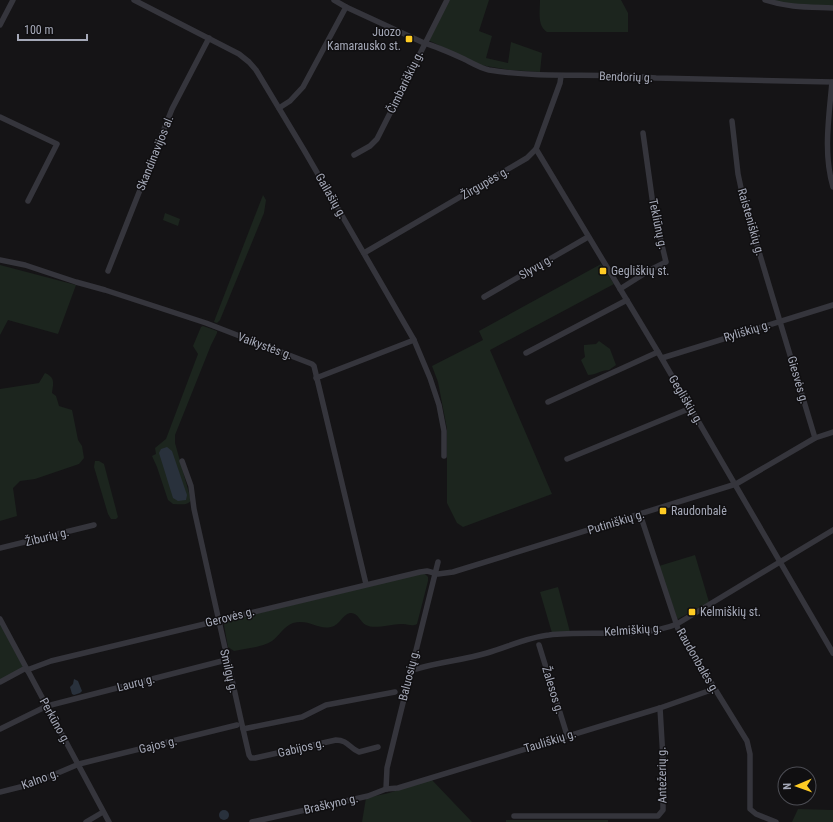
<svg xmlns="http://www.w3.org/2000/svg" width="833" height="822" viewBox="0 0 833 822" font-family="'Roboto Condensed',sans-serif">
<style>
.green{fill:#1c251e}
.water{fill:#29313c}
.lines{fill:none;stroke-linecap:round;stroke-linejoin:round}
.street{stroke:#35353c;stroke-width:5.5}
.poi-dot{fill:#ffcc24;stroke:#100f11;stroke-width:1.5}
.labels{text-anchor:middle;stroke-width:3;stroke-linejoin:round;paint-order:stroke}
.poi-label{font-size:12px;fill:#a5a9b8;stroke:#100f11;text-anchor:start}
.street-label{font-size:12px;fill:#a5a9b8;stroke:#100f11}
</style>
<rect width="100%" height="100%" fill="#151416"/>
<!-- green -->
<g class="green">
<polygon points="449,0 489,0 479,31 492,36 486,58 508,63 511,42 542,53 540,72 510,70 480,65 428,40"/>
<path d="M540,0H621L628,13V32H547C537,26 540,11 540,0Z"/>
<polygon points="770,0 833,0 833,6 793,5"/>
<polygon points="263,195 266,200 264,213 220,320 217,323 214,322 215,319"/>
<polygon points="165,213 180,219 178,226 163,220"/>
<polygon points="601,264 614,284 490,350 552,494 463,527 457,523 447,503 447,429 438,382 432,366 483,340 479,331"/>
<polygon points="0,265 76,285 58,334 8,320 0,335"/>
<path d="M203,326L217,331V333L211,345L175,435V443L191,500C188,506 180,504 173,504L168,500L157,467L152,456L156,454L155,448L166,439L198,354L193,346L201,327Z"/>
<path d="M599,341L610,349L616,365L609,370C601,370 596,375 588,375L581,360L585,357L584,350V345L596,344Z"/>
<path d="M45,373C56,378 53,383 52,393L56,396L59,406L72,410L78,440L82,446L84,458L79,464L35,479L20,481L13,488L17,516L0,521V389L39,383Z"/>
<polygon points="95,461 99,461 104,464 118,517 116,519 111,519 108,514 94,467"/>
<polygon points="695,555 709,602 678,619 677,618 659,566"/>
<path d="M424,573L428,577V581L417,624C411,627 409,624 403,624C393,623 375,630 366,625C360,622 358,612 350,613C342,615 340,625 331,627C317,630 310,619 293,623C284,626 279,636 272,641C261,648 246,648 234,651L228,647L224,625L226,621Z"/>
<polygon points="558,587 570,632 552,633 540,592"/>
<polygon points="0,624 22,665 22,669 0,681"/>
<polygon points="431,779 472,822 362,822 366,798 389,793"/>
<polygon points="798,809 833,810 833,822 792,822"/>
<polygon points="608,820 608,822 506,822 506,820"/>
</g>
<!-- water -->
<g class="water">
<polygon points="167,447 172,451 187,495 186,500 178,501 173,498 159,453 161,449"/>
<polygon points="74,679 78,681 82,691 80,693 74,695 72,694 70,687 73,684"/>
<circle cx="224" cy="815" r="5"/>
</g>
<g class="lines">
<!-- street -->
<g class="street">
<polyline points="134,0 239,54 249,62 256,70 304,150 414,340 430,378 439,405 444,431 444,456"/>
<path d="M334,0L346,7L424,43C438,47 451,53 464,59C472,63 480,68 489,70C544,79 601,72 656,78L833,82"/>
<path d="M765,0C789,8 809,7 833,8"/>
<polyline points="0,25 13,0"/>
<path d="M832,82C829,117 823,153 833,187"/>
<polyline points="279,108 290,101 303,87 346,7"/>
<polyline points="0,117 57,144 28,201"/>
<polyline points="732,121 738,174 744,202 815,438"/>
<polyline points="536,149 658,352 833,653"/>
<polyline points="354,155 370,146 377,139 447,0"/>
<polyline points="364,253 527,158 536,149 560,83 561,76"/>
<polyline points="0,260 25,265 76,282 105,290 206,323 312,364 314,366 366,584"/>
<polyline points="108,271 172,109 209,38"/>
<polyline points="620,289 650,270 666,262 654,212 643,133"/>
<polyline points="484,297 588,237"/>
<polyline points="526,353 627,300"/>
<polyline points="662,358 833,305"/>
<polyline points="316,378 414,340"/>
<polyline points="548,402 658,352"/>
<polyline points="567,459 691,408"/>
<polyline points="182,461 191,486 194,509 243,729 302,717 326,705 395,692"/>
<polyline points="640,514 678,629 747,741 750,754 750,809 756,814 776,822"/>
<polyline points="0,548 94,525"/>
<polyline points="0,619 109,822"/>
<polyline points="539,645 567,735"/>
<path d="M411,668L416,669C439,662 464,660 487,653C508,647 528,637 549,635C588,630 641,639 677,624L833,530"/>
<polyline points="27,670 51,661 420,572 427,571 438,574 453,572 736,484 815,438 833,432"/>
<polyline points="0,682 26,668"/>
<polyline points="0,729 47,706 226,660"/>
<path d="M243,729L249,755L251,758H255L336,740C348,740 349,748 359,752L378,747"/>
<polyline points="386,789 387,768 397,727 438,562"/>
<polyline points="0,792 32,784 79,764 237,725"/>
<polyline points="514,816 658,816 663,810 663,759 660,708"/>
<polyline points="86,822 103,812"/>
<polyline points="252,822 368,796 386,789 398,788 660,708 714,689"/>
</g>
</g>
<!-- markers -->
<g class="poi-dot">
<rect x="405" y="35" width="8" height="8" rx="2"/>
<rect x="599" y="267" width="8" height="8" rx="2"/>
<rect x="659" y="507" width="8" height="8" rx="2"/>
<rect x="688" y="608" width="8" height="8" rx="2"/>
</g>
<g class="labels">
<!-- poi labels -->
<g class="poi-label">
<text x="401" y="36" text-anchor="end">Juozo<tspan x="401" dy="14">Kamarausko st.</tspan></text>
<text x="611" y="275">Gegliškių st.</text>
<text x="671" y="515">Raudonbalė</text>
<text x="700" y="616">Kelmiškių st.</text>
</g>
<!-- street labels -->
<g class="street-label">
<text transform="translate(626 77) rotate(2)" y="4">Bendorių g.</text>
<text transform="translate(405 82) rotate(-64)" y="4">Čimbariškių g.</text>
<text transform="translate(155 153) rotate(-68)" y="4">Skandinavijos al.</text>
<text transform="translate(485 183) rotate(-30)" y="4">Žirgupės g.</text>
<text transform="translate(331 196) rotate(60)" y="4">Gailašių g.</text>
<text transform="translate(751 222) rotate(74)" y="4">Raisteniškių g.</text>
<text transform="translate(658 224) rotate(78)" y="4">Tekliūnų g.</text>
<text transform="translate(536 267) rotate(-30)" y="4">Slyvų g.</text>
<text transform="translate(747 331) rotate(-17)" y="4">Ryliškių g.</text>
<text transform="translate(265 346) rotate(20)" y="4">Vaikystės g.</text>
<text transform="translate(798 380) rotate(74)" y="4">Giesvės g.</text>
<text transform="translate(686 400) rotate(59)" y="4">Gegliškių g.</text>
<text transform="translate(616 522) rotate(-17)" y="4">Putiniškių g.</text>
<text transform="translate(47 537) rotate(-14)" y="4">Žiburių g.</text>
<text transform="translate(230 617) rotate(-14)" y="4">Gerovės g.</text>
<text transform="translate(633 630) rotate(-4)" y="4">Kelmiškių g.</text>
<text transform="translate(698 661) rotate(60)" y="4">Raudonbalės g.</text>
<text transform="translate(229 671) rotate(77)" y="4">Smilgų g.</text>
<text transform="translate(409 675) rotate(-76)" y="4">Baluosių g.</text>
<text transform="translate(136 683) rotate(-14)" y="4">Laurų g.</text>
<text transform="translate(553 690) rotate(73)" y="4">Žalesos g.</text>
<text transform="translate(55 721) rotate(61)" y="4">Perkūno g.</text>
<text transform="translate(550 741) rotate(-17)" y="4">Tauliškių g.</text>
<text transform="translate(158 745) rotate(-14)" y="4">Gajos g.</text>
<text transform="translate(301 748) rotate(-13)" y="4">Gabijos g.</text>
<text transform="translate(662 775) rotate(-91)" y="4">Antežerių g.</text>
<text transform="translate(40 779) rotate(-20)" y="4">Kalno g.</text>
<text transform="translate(331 804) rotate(-13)" y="4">Braškyno g.</text>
</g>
</g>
<!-- north arrow -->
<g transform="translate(797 786) rotate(268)"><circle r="19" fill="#100f11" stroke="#4c4d54"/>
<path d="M0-3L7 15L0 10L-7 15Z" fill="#ffcc24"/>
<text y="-6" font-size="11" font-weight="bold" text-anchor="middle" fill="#a5a9b8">N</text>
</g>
<!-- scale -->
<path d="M18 34v6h69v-6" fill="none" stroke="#a5a9b8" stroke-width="2"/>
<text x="24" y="34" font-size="12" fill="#a5a9b8" stroke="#100f11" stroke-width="3" paint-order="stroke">100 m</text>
</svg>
